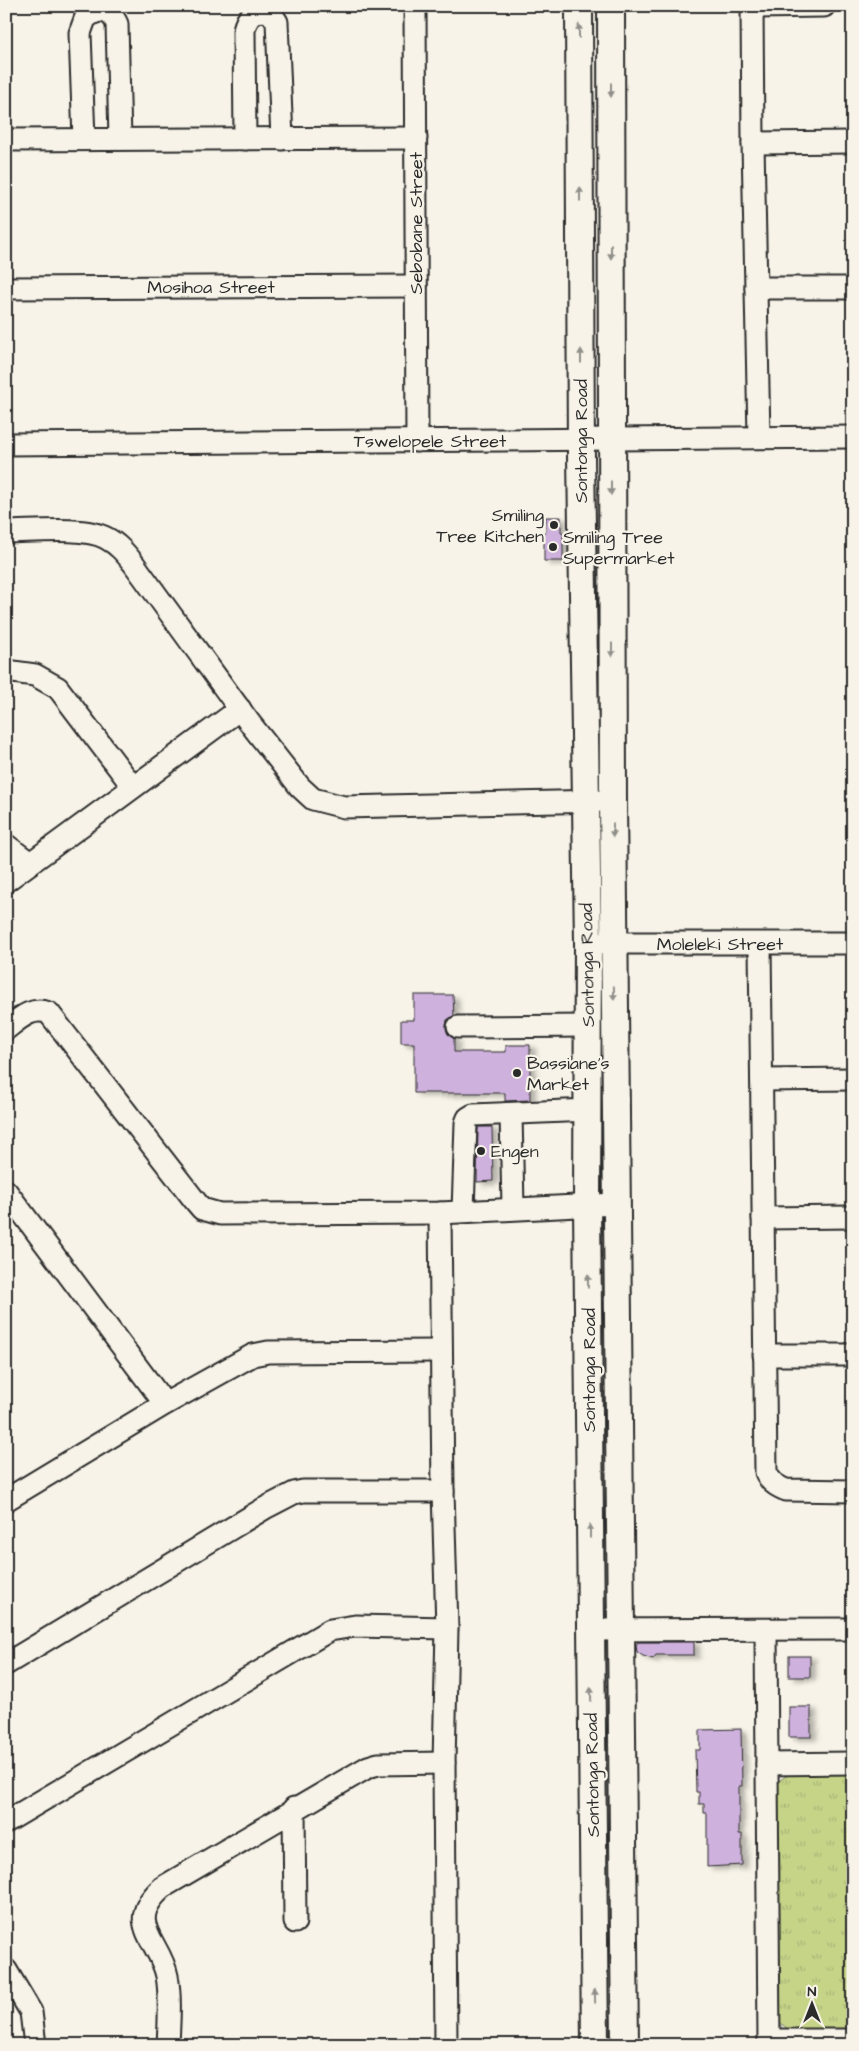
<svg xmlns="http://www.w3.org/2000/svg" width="859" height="2051" viewBox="0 0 859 2051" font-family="'Architects Daughter',sans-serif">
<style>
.park{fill:url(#park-tufts);stroke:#78805a}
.building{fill:#cfb1de;stroke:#2b2b2b;filter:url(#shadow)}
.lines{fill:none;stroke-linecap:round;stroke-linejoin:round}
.minor-casing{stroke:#2b2b2b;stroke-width:25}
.major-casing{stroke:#2b2b2b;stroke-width:30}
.minor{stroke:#f7f3e8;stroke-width:21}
.major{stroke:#f7f3e8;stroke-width:26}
.oneway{fill:#918f8a}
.poi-dot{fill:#2b2b2b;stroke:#f7f3e8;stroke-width:2}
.labels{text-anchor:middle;stroke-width:4.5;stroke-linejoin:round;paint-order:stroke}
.street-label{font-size:18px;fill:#2b2b2b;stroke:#f7f3e8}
.poi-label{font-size:18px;fill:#2b2b2b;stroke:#f7f3e8;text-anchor:start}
</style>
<defs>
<pattern id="park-tufts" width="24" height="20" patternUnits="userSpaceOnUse" patternTransform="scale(1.25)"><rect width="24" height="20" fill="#c6d488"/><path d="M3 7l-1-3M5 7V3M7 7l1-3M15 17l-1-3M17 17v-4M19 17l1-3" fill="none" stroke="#aab676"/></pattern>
<filter id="shadow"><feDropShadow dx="5.5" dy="3" stdDeviation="2.5" flood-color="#0004"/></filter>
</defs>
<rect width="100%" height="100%" fill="#f7f3e8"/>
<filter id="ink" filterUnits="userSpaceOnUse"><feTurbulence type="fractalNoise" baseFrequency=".02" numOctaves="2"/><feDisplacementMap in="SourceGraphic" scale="10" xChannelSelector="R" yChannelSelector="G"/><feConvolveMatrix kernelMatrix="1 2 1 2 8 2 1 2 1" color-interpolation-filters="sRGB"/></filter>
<g filter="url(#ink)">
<!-- park -->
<polygon class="park" points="853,1772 853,2032 791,2032 779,2021 777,1784 780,1780 791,1773"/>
<!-- building -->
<g class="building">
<polygon points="546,517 561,517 561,533 563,533 563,561 544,561 544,532 546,532"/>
<polygon points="414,995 453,995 454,1016 447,1020 446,1028 448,1034 454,1038 454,1052 506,1052 506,1045 530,1045 530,1100 505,1101 505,1093 414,1093 414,1043 401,1043 401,1020 414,1020"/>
<polygon points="478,1127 492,1127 493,1181 477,1182"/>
<polygon points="638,1642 694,1642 694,1655 656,1655 653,1659 643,1656 637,1652 636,1645"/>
<rect x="789" y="1656" width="21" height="21"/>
<rect x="789" y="1707" width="22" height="30"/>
<polygon points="741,1729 742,1786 739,1786 739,1834 742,1834 742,1865 707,1867 707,1813 704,1813 704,1804 699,1804 699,1792 696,1792 695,1750 700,1750 700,1730"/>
</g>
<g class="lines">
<!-- minor casing -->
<g class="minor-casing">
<g id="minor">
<polyline points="415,6 417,441"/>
<polyline points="752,6 753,143 759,437"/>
<polyline points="752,7 824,6"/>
<path d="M84,139L80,33L85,19C97,8 110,8 117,24L120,139"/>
<path d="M245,139L244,31C246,17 256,7 271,13L277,22L282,139"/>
<polyline points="6,140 416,138"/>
<polyline points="753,143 853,142"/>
<polyline points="6,288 416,286"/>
<polyline points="756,288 853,288"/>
<polyline points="6,444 853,437"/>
<path d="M6,532C32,532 84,526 106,538C118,544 126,554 134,564L249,722L300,787L313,799L344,807L601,801"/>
<polyline points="6,671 35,675 58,688 133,787"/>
<polyline points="6,845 30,863"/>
<polyline points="6,881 240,709"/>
<polyline points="598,943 853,943"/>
<path d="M760,944L766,1472C770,1482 776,1486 786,1490L853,1491"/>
<polyline points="458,1027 588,1026"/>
<path d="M6,1029C19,1019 32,1006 49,1013L196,1202L202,1209L220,1214L440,1213L616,1204"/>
<polyline points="762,1080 853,1079"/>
<polyline points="511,1114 513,1208"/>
<polyline points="6,1191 165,1404"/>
<polyline points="463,1211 466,1123 468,1118 473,1115 589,1110"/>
<polyline points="440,1213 443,1491 447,1628 444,1763 446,2045"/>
<polyline points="763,1218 853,1217"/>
<polyline points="764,1355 853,1355"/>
<polyline points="6,1500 165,1404 253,1355 268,1352 441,1351"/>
<polyline points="591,1630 853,1629"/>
<polyline points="766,1631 769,2045"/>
<polyline points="6,1664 265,1508 294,1493 303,1491 443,1491"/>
<polyline points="767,1764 853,1763"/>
<polyline points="294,1808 295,1922"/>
<polyline points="6,1822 330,1630 355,1626 447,1628"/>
<polyline points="6,1970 31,2012 35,2045"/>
<polyline points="769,2040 853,2040"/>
<path d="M168,2045C169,2022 171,1998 167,1976C160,1940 122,1923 163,1887L368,1767L378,1764L444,1763"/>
</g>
</g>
<!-- major casing -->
<g class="major-casing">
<g id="major">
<polyline points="579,6 581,456 588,943 587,1205 595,2045"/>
<polyline points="611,6 613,801 625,2045"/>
</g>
</g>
<!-- minor -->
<use href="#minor" class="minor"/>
<!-- major -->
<use href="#major" class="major"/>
</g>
<!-- one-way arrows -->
<defs><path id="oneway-solid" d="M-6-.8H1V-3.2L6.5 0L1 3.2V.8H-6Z" transform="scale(1.25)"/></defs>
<g class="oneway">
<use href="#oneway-solid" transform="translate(579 31) rotate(-90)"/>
<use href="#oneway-solid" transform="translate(611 90) rotate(90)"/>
<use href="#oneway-solid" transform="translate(580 194) rotate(-90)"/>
<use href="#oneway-solid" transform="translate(611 252) rotate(90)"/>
<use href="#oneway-solid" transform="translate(581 356) rotate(-90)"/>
<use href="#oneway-solid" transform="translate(611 488) rotate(90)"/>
<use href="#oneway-solid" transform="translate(612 650) rotate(90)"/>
<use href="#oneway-solid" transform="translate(613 830) rotate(90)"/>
<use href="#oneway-solid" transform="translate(614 993) rotate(89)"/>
<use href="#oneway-solid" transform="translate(588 1281) rotate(-90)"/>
<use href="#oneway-solid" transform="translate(590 1531) rotate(-90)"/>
<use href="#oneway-solid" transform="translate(591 1694) rotate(-91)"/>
<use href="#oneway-solid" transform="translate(595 1996) rotate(-91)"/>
</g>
</g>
<!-- markers -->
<g class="poi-dot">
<circle cx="554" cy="525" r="5"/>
<circle cx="553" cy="547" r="5"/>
<circle cx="517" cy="1073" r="5"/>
<circle cx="481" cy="1151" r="5"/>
</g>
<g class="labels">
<!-- street labels -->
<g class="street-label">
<text transform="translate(416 223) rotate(-90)" y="6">Sebobane Street</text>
<text x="211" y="293">Mosihoa Street</text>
<text x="430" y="447">Tswelopele Street</text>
<text transform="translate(581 441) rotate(-90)" y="6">Sontonga Road</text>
<text x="720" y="950">Moleleki Street</text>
<text transform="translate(587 965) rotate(-91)" y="6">Sontonga Road</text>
<text transform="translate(589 1370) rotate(-90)" y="6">Sontonga Road</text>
<text transform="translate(592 1775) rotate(-91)" y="6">Sontonga Road</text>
</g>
<!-- poi labels -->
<g class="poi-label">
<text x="544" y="521" text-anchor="end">Smiling<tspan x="544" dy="21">Tree Kitchen</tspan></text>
<text x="563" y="543">Smiling Tree<tspan x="563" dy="21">Supermarket</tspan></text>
<text x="527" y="1069">Bassiane's<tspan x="527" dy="21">Market</tspan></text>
<text x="491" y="1157">Engen</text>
</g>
</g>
<!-- margin -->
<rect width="859" height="2051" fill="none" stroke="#f7f3e8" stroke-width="25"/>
<rect x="12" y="12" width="834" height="2026" fill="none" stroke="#2b2b2b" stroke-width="2" filter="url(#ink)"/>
<!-- north arrow -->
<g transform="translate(812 2004)" stroke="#f7f3e8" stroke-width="4" paint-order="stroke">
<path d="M0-4L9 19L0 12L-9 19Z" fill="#2b2b2b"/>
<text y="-8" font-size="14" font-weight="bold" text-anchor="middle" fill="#2b2b2b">N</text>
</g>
</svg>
